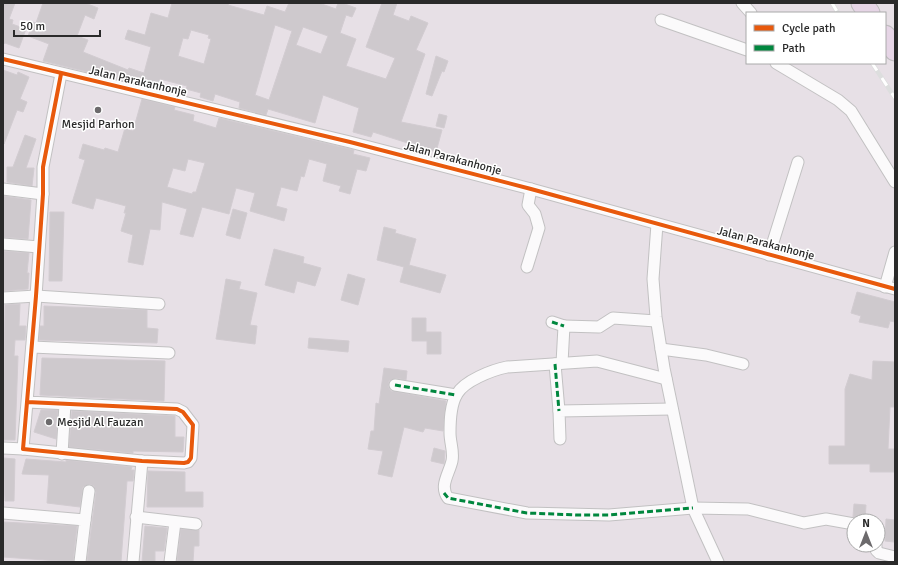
<svg xmlns="http://www.w3.org/2000/svg" width="898" height="565" viewBox="0 0 898 565" font-family="Signika,sans-serif">
<style>
.building{fill:#cec9cd;stroke:#d2ccd1;fill-rule:evenodd}
.lines{fill:none;stroke-linecap:round;stroke-linejoin:round}
.street-casing{stroke:#c2c1c2;stroke-width:13}
.highway-casing{stroke:#bfbdbf;stroke-width:23}
.street{stroke:#fbfafb;stroke-width:11}
.highway{stroke:#e6d5e6;stroke-width:21}
.rail-casing{stroke:#dddede;stroke-width:4.5}
.rail{stroke:#fff;stroke-width:3;stroke-dasharray:9;stroke-linecap:butt}
.quiet{stroke:#00873e;stroke-width:3;stroke-dasharray:6 3;stroke-linecap:butt}
.cycleway-casing{stroke:#fff;stroke-width:6}
.cycleway{stroke:#e8590c;stroke-width:4}
.poi-dot{fill:#6c6a6c;stroke:#fff;stroke-width:1.5}
.labels{text-anchor:middle;stroke-width:3;stroke-linejoin:round;paint-order:stroke}
.street-label{font-size:12px;fill:#2a2a2a;stroke:#fff}
.poi-label{font-size:12px;fill:#2a2a2a;stroke:#fff}
</style>
<rect width="100%" height="100%" fill="#e7e0e6"/>
<!-- building -->
<g class="building">
<polygon points="3,3 15,3 9,19 13,20 12,24 26,29 19,48 5,43 3,45"/>
<path d="M43,3H85L98,8L94,19L85,15L77,36L88,40L83,52L128,70L129,68L144,73L151,47L125,39L128,30L145,35L151,13L168,18L172,3H229L228,5L264,15L267,6L285,12L289,3H319L336,9L338,3H342L356,8L352,17L346,15L340,33L356,39L346,66L386,79L395,58L366,47L382,3H397L393,15L409,21L411,16L428,23L416,50L425,54L401,122L442,130L436,152L373,132L371,137L353,132L359,108L323,95L315,123L268,109L266,115L239,108L240,102L215,94L213,101L200,97L201,93L186,89L187,86L160,79L157,89L43,61L49,44L28,36L33,22L36,23ZM275,25L292,31L269,100L255,95ZM303,27L328,36L321,54L296,45ZM191,30L209,35L208,38L211,39L204,64L178,56L183,38L188,39Z"/>
<polygon points="436,56 448,61 444,72 442,71 432,96 426,94"/>
<polygon points="3,70 17,75 18,72 29,77 20,99 27,102 23,112 17,110 4,144"/>
<path d="M142,99L175,107L174,110L194,115L193,121L216,128L219,118L354,150L353,154L370,158L366,171L357,169L350,194L339,191L341,186L323,181L327,164L309,159L304,177L301,176L297,191L281,187L276,206L287,209L284,221L250,211L255,193L236,188L229,214L202,207L193,237L180,234L187,209L162,202L160,230L150,229L143,265L128,262L133,235L121,231L126,213H124L126,206L96,198L93,209L72,203L85,160L79,158L83,144L104,150L105,148L118,152L125,128L133,131ZM188,159L205,163L196,192H193L192,194L167,187L173,168L185,171Z"/>
<polygon points="439,114 447,116 444,128 436,126"/>
<polygon points="25,135 36,139 26,168 34,168 32,186 7,182 7,167 13,167"/>
<polygon points="3,196 31,200 28,239 3,237"/>
<polygon points="233,209 247,213 240,239 226,235"/>
<polygon points="50,212 64,212 62,281 49,281"/>
<polygon points="384,227 396,230 395,233 416,239 409,265 446,275 440,293 400,282 404,267 377,260"/>
<polygon points="274,249 304,257 303,263 321,268 315,286 297,281 294,293 265,285"/>
<polygon points="3,251 29,253 27,273 29,273 28,289 3,291"/>
<polygon points="348,274 365,279 358,305 341,300"/>
<polygon points="226,279 241,282 239,289 257,293 250,325 257,326 255,344 216,339"/>
<polygon points="857,292 895,302 895,322 890,321 888,328 859,322 861,316 851,313"/>
<polygon points="20,304 19,326 26,326 25,340 15,340 14,356 18,356 15,440 3,440 5,305"/>
<polygon points="44,306 147,310 147,328 158,329 157,343 39,340 40,326 44,326"/>
<polygon points="412,318 426,318 426,332 441,332 441,354 427,354 427,341 412,341"/>
<polygon points="309,338 349,341 348,352 308,348"/>
<polygon points="42,358 165,361 164,401 40,395"/>
<polygon points="873,361 895,362 895,407 890,407 888,449 895,449 895,472 870,472 870,464 829,464 829,446 845,446 845,389 850,374 872,380"/>
<polygon points="384,368 407,371 406,380 396,378 389,381 388,387 391,391 446,401 443,431 425,428 423,432 404,427 392,477 378,474 383,451 368,449 371,431 374,431 376,403 379,404"/>
<polygon points="41,410 58,410 56,439 34,432"/>
<polygon points="72,411 175,416 175,437 184,437 183,452 133,451 133,453 69,447"/>
<polygon points="434,448 445,451 444,464 431,461"/>
<polygon points="3,458 15,459 14,501 5,501"/>
<polygon points="26,459 66,462 66,460 132,467 131,470 134,470 133,481 127,481 121,562 87,562 96,492 94,486 90,484 83,487 80,507 47,503 49,475 22,474"/>
<polygon points="148,471 185,472 185,492 203,492 203,507 147,507"/>
<polygon points="854,504 866,505 865,521 860,521 853,517"/>
<polygon points="886,519 895,520 894,542 885,541"/>
<polygon points="3,522 77,526 73,562 3,557"/>
<polygon points="145,526 167,528 164,551 155,551 155,562 142,562"/>
<polygon points="181,529 199,530 199,546 194,546 193,562 177,562"/>
</g>
<g class="lines">
<!-- street casing -->
<g class="street-casing">
<g id="street">
<polyline points="742,3 751,13"/>
<polyline points="661,20 747,50"/>
<polyline points="3,59 350,142 531,189 895,289"/>
<polyline points="776,63 838,100 851,111 895,182"/>
<polyline points="3,189 43,194"/>
<polyline points="657,224 653,279 656,317 664,368 693,508 718,562"/>
<polyline points="3,244 39,247"/>
<polyline points="769,255 798,162"/>
<polyline points="527,267 539,228 535,214 528,205 531,189"/>
<polyline points="885,287 895,252"/>
<polyline points="3,298 36,296 159,304"/>
<polyline points="552,322 564,326"/>
<polyline points="32,347 169,353"/>
<polyline points="661,349 706,355 743,364"/>
<polyline points="562,363 564,326 599,327 613,318 656,321"/>
<polyline points="555,364 559,411"/>
<path d="M666,379L597,361L507,367C492,370 464,381 457,394C450,405 450,422 450,433C450,443 454,451 452,461C449,474 439,486 448,498L527,513L609,515L693,508L748,509L804,523L826,519L854,524"/>
<polyline points="395,385 456,395"/>
<polyline points="27,402 177,409 183,412 193,425 191,458 188,462 184,463 142,461 23,449 36,296 43,194 43,167 61,74"/>
<polyline points="560,439 559,411 672,409"/>
<polyline points="3,448 23,449"/>
<polyline points="62,454 65,404"/>
<polyline points="3,513 85,520 80,562"/>
<polyline points="136,517 196,524"/>
<polyline points="85,520 89,491"/>
<polyline points="876,545 876,550 879,553 895,557"/>
<polyline points="133,562 142,461"/>
<polyline points="170,562 175,522"/>
</g>
</g>
<!-- highway casing -->
<g class="highway-casing">
<g id="highway">
<polyline points="862,3 869,13"/>
<polyline points="885,36 895,50"/>
</g>
</g>
<!-- street -->
<use href="#street" class="street"/>
<!-- highway -->
<use href="#highway" class="highway"/>
<!-- rail casing -->
<g class="rail-casing">
<g id="rail">
<polyline points="832,3 838,13"/>
<polyline points="872,63 895,98"/>
</g>
</g>
<!-- rail -->
<use href="#rail" class="rail"/>
<!-- quiet -->
<g class="quiet">
<polyline points="552,322 564,326"/>
<polyline points="555,364 559,411"/>
<polyline points="395,385 456,395"/>
<polyline points="444,493 448,498 527,513 577,515 609,515 693,508"/>
</g>
<!-- cycleway casing -->
<g class="cycleway-casing">
<g id="cycleway">
<polyline points="3,59 350,142 531,189 895,289"/>
<polyline points="27,402 177,409 183,412 193,425 191,458 188,462 184,463 142,461 23,449 36,296 43,194 43,167 61,74"/>
</g>
</g>
<!-- cycleway -->
<use href="#cycleway" class="cycleway"/>
</g>
<!-- markers -->
<g class="poi-dot">
<circle cx="98" cy="110" r="4"/>
<circle cx="49" cy="422" r="4"/>
</g>
<g class="labels">
<!-- street labels -->
<g class="street-label">
<text transform="translate(138 81) rotate(13)" y="4">Jalan Parakanhonje</text>
<text transform="translate(453 158) rotate(15)" y="4">Jalan Parakanhonje</text>
<text transform="translate(766 243) rotate(15)" y="4">Jalan Parakanhonje</text>
</g>
<!-- poi labels -->
<g class="poi-label">
<text x="98" y="128">Mesjid Parhon</text>
<text x="57" y="426" text-anchor="start">Mesjid Al Fauzan</text>
</g>
</g>
<!-- border -->
<rect width="898" height="565" fill="none" stroke="#2a2a2a" stroke-width="8"/>
<!-- legend -->
<rect x="746" y="12" width="140" height="52" fill="#ffffff" stroke="#aaaaaa"/>
<rect x="754" y="25" width="20" height="6" fill="#e8590c" stroke="#aaaaaa"/>
<text x="782" y="32" font-size="12" fill="#2a2a2a">Cycle path</text>
<rect x="754" y="45" width="20" height="6" fill="#00873e" stroke="#aaaaaa"/>
<text x="782" y="52" font-size="12" fill="#2a2a2a">Path</text>
<!-- north arrow -->
<g transform="translate(866 533)"><circle r="19" fill="#ffffff" stroke="#aaaaaa"/>
<path d="M0-3L7 15L0 10L-7 15Z" fill="#6c6a6c"/>
<text y="-6" font-size="11" font-weight="bold" text-anchor="middle" fill="#2a2a2a">N</text>
</g>
<!-- scale -->
<path d="M14 30v6h86v-6" fill="none" stroke="#2a2a2a" stroke-width="2"/>
<text x="20" y="30" font-size="12" fill="#2a2a2a" stroke="#ffffff" stroke-width="3" paint-order="stroke">50 m</text>
</svg>
